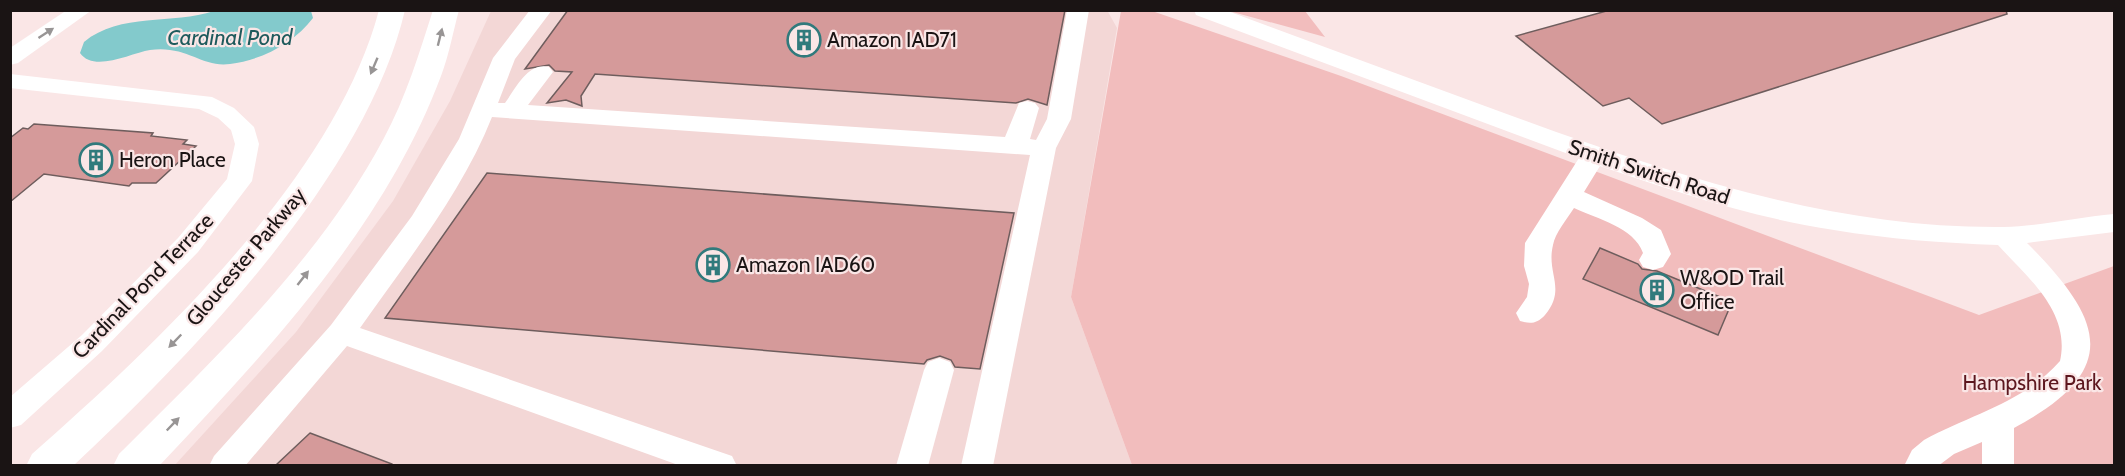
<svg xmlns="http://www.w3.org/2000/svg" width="2125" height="476" viewBox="0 0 2125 476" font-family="Cabin,sans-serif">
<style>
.built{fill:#f3d7d6}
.green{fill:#f2bdbd}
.water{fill:#83cacc}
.building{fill:#d59a9a;stroke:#6e5d5d;stroke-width:1.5}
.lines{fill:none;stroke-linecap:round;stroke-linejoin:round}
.minor{fill:#fff;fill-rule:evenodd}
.major{fill:#fff;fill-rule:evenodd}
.oneway{fill:#989595}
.labels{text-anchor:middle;stroke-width:4.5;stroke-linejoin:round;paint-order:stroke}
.poi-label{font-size:21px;fill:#1a1414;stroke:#fae6e6;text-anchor:start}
.street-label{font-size:21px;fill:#1a1414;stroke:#fae6e6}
.park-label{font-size:21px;fill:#5d171f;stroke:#fae6e6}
.water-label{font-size:22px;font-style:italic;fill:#1e5a5c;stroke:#fae6e6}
</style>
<rect width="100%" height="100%" fill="#fae6e6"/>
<!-- built -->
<polygon class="built" points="1107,10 1117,28 1071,297 1132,465 174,466 296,332 393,201 450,101 491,11"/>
<!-- green -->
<g class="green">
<polygon points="1121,11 1152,11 1341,76 1979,315 2114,266 2114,465 1132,465 1071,297"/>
<polygon points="1229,11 1305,11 1325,37"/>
</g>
<!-- water -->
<path class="water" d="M214,11H311L313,18C294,43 262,60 230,64C202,68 187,45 150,50C131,53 94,73 80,53L84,42C120,12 173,25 214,11Z"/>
<!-- building -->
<g class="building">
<polygon points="568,10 1065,10 1047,105 1028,99 1016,103 595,74 581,96 582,106 566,100 547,103 572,72 555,71 549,65 525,69"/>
<polygon points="1610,10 2006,10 2007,14 1662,124 1629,98 1603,106 1516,36"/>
<polygon points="34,124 153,133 151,136 187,140 183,144 196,146 156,183 132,183 129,186 44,174 10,202 10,138 23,128 28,129"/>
<polygon points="487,173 1014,213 980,369 955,367 951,360 940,356 927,360 924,364 385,318"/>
<polygon points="1600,248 1638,264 1642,269 1657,271 1732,302 1718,335 1583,279"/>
<polygon points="310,433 392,464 392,465 276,465"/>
</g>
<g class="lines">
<!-- minor -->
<g class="minor">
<polygon points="67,10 92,10 18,63 10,65 10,48"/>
<path d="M530,10H552L515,59L498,103H505C516,88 528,62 549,67L553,72L528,105L1005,137L1019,103L1027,101L1035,103L1039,108L1030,139L1036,140L1047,119L1067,10H1089L1071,119L1056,148L993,466H961L1030,155L492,117C462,193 407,261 360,328L732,456L737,466H681L347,346L245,466H209L214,456L331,325L412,216L459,139L493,58Z"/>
<path d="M1194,10H1225C1318,45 1411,79 1504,113C1665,172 1830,229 2004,227C2041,226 2078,217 2114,214V232L2027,243C2104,320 2123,370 2014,428V466H1982V442L1954,454L1938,466H1904L1912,450L1924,440C1971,414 2023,403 2060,361C2071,312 2027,277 1998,245C1943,243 1888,239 1834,230C1754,218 1676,192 1600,166L1584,192L1642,218L1661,230L1671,254L1663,267L1653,270L1643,267L1639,260L1643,253C1634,227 1597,219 1574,208C1567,219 1555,233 1553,245C1546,274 1567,288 1545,315C1537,324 1530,324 1520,321L1516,313L1527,297L1529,284L1524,266L1525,243L1579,158L1196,15Z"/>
<polygon points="10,74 212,97 234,108 254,127 259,144 252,181 198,252 102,351 21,425 10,428 10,397 82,335 178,238 227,179 235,144 231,130 218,118 199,109 10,88"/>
<polygon points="939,358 950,362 954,370 928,466 896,466 924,370 928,362"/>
</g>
<!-- major -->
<g class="major">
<path d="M379,10H405C367,174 194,353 73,466H26L32,454C158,343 335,177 379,10Z"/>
<path d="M433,10H459C453,32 449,55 441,76C384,228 268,350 159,466H113L119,454C215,358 320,259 384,138C406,97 419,54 433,10Z"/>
</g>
</g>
<!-- one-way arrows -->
<defs><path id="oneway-solid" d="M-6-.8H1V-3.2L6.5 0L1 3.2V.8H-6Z" transform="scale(1.5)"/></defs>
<g class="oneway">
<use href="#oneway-solid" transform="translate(46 33) rotate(-33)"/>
<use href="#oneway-solid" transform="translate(440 37) rotate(-76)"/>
<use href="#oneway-solid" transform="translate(374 66) rotate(113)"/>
<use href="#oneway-solid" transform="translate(303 278) rotate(-52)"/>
<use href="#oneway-solid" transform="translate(175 341) rotate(134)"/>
<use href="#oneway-solid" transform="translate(173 424) rotate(-46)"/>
</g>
<!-- icons -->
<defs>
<g id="building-ring" transform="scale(1.725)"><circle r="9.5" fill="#fae6e6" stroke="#307a7c" stroke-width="1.5"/><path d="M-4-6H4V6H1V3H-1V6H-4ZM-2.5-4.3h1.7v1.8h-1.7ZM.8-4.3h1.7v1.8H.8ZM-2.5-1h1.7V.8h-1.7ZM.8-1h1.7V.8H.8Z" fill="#307a7c"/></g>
</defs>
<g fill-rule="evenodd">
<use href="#building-ring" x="804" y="40"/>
<use href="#building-ring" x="96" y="160"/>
<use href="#building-ring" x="713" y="265"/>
<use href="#building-ring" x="1657" y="290"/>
</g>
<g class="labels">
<!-- poi labels -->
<g class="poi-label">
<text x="827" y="47">Amazon IAD71</text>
<text x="119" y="167">Heron Place</text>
<text x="736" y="272">Amazon IAD60</text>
<text x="1680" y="285">W&amp;OD Trail<tspan x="1680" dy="24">Office</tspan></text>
</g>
<!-- street labels -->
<g class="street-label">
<text transform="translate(1649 172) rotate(18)" y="7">Smith Switch Road</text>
<text transform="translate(246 257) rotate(-50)" y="7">Gloucester Parkway</text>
<text transform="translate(143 286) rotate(-46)" y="7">Cardinal Pond Terrace</text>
</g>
<!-- park labels -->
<g class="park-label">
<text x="2032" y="390">Hampshire Park</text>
</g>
<!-- water labels -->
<g class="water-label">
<text x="230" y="45">Cardinal Pond</text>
</g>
</g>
<!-- border -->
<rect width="2125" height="476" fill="none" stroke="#1a1414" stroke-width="24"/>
</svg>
